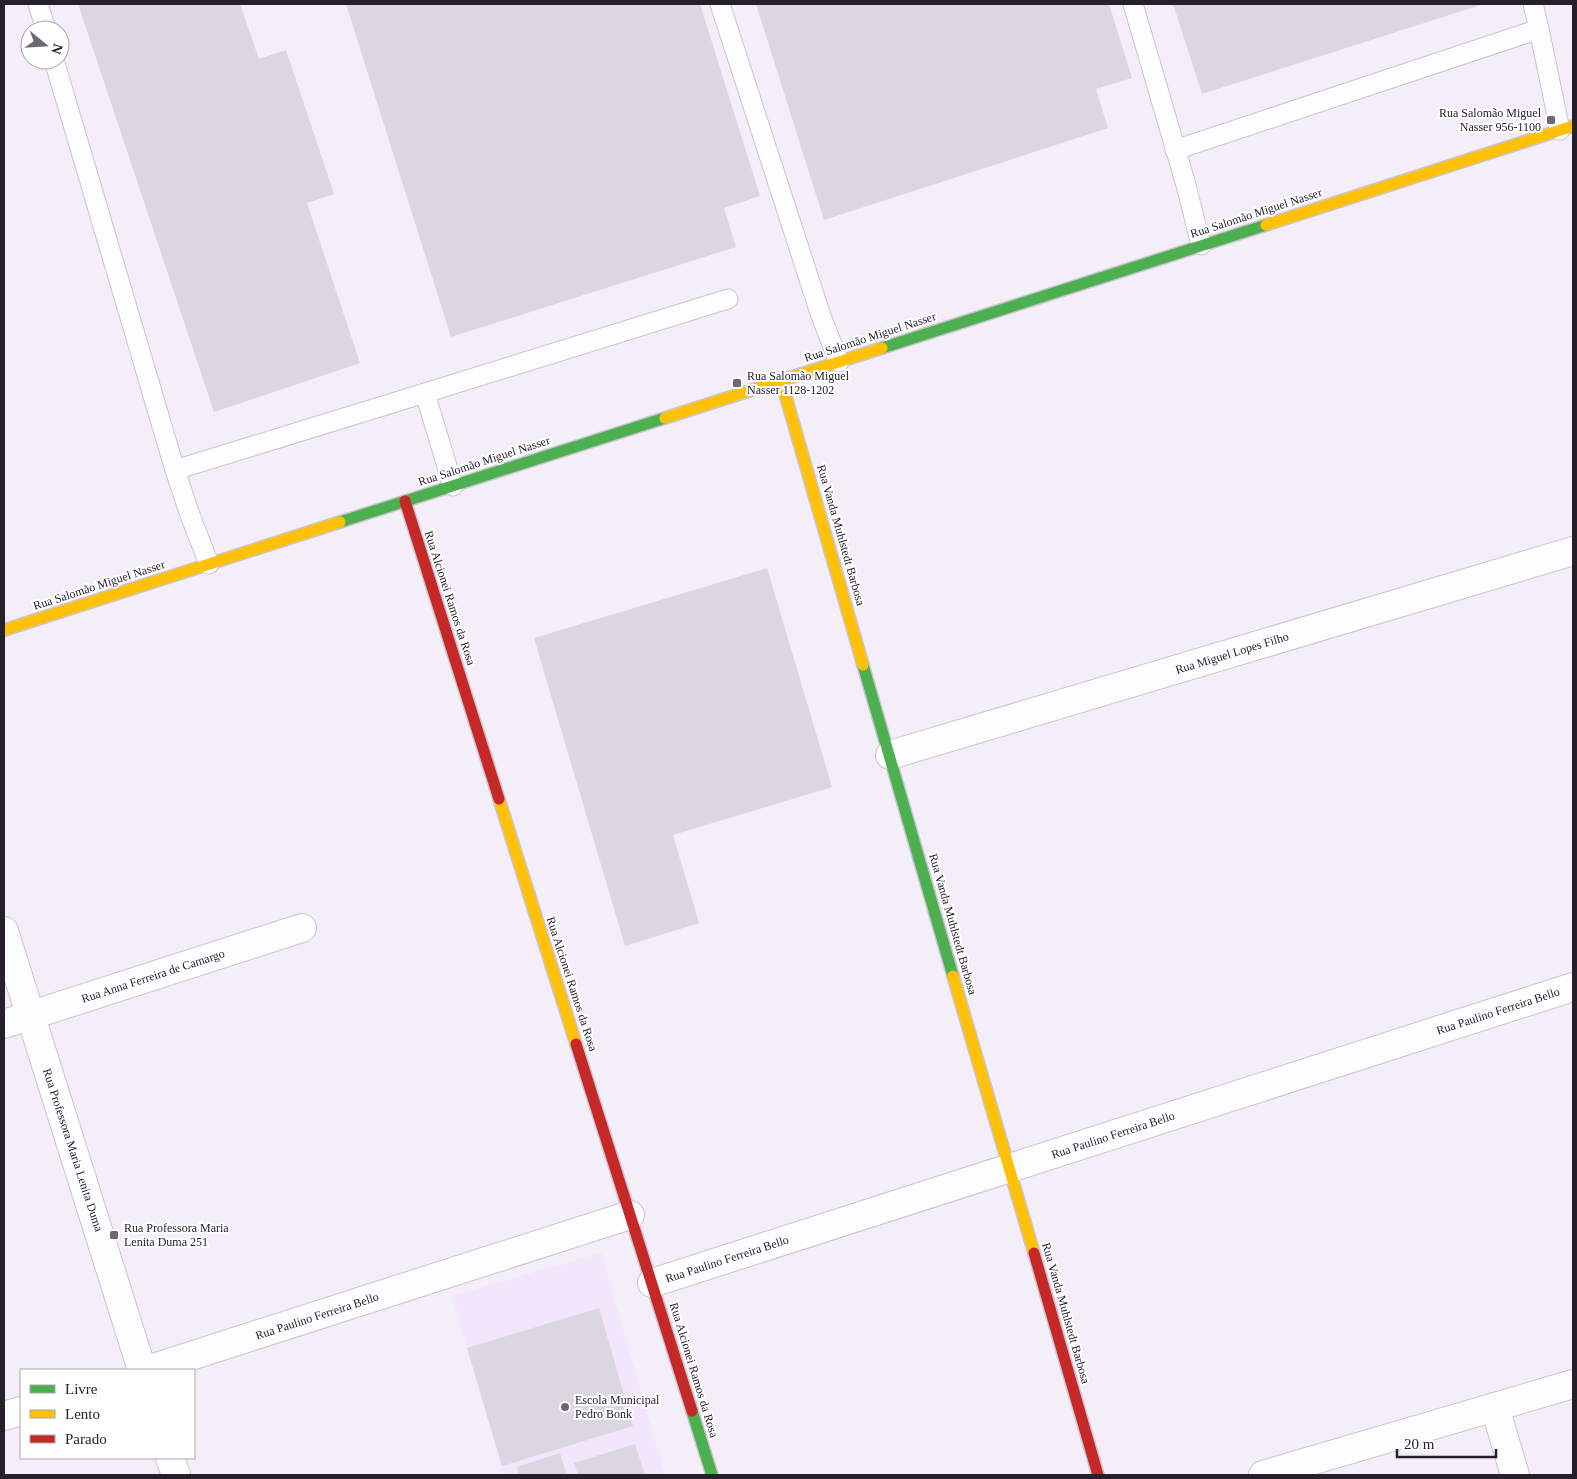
<svg xmlns="http://www.w3.org/2000/svg" width="1577" height="1479" viewBox="0 0 1577 1479" font-family="'Times New Roman',serif">
<style>
.built{fill:#f1e6fb}
.building{fill:#dad7e1}
.lines{fill:none;stroke-linecap:round;stroke-linejoin:round}
.lane-casing{stroke:#cac5ce;stroke-width:21}
.street-casing{stroke:#cac5ce;stroke-width:30}
.fast-casing{stroke:#cac5ce;stroke-width:14}
.slow-casing{stroke:#cac5ce;stroke-width:14}
.jam-casing{stroke:#cac5ce;stroke-width:14}
.lane{stroke:#fdfcfe;stroke-width:19}
.street{stroke:#fdfcfe;stroke-width:28}
.fast{stroke:#4caf50;stroke-width:11}
.slow{stroke:#ffc107;stroke-width:11}
.jam{stroke:#c62828;stroke-width:11}
.poi-dot{fill:#6e6873;stroke:#fff;stroke-width:2}
.labels{text-anchor:middle;stroke-width:4;stroke-linejoin:round;paint-order:stroke}
.poi-label{font-size:12px;fill:#26202b;stroke:#fff;text-anchor:start}
.street-label{font-size:12px;fill:#26202b;stroke:#fff}
</style>
<rect width="100%" height="100%" fill="#f3eef8"/>
<!-- built -->
<polygon class="built" points="601,1253 665,1475 504,1475 452,1296"/>
<!-- building -->
<g class="building">
<polygon points="78,4 240,4 259,59 286,50 334,194 307,203 360,363 214,412"/>
<polygon points="346,4 700,4 760,196 724,208 736,247 451,337"/>
<polygon points="756,4 1109,4 1132,78 1096,89 1108,128 824,220"/>
<polygon points="1173,4 1484,4 1202,94"/>
<polygon points="767,568 832,787 673,835 699,923 625,946 534,638"/>
<polygon points="599,1308 633,1426 502,1466 467,1348"/>
<polygon points="635,1444 645,1475 578,1475 574,1463"/>
<polygon points="560,1453 567,1475 519,1475 517,1467"/>
</g>
<g class="lines">
<!-- lane casing -->
<g class="lane-casing">
<g id="lane">
<polyline points="38,4 46,30"/>
<polyline points="720,4 821,316 839,362"/>
<polyline points="1133,4 1186,185 1201,245"/>
<polyline points="1533,4 1539,29"/>
<polyline points="54,60 175,470"/>
<polyline points="1175,150 1539,29 1560,130"/>
<polyline points="425,393 728,299"/>
<polyline points="209,564 190,515 175,470 425,393 453,486"/>
</g>
</g>
<!-- street casing -->
<g class="street-casing">
<g id="street">
<polyline points="890,755 1573,551"/>
<polyline points="4,931 142,1370"/>
<polyline points="4,1024 302,928"/>
<polyline points="652,1283 1573,987"/>
<polyline points="147,1370 630,1215"/>
<polyline points="1495,1407 1515,1475"/>
<polyline points="4,1416 21,1411"/>
<polyline points="170,1458 176,1475"/>
<polyline points="1263,1475 1573,1384"/>
</g>
</g>
<!-- fast casing -->
<g class="fast-casing">
<g id="fast">
<polyline points="882,348 1266,225"/>
<polyline points="340,522 665,418"/>
<polyline points="863,665 953,976"/>
<polyline points="692,1411 712,1475"/>
</g>
</g>
<!-- slow casing -->
<g class="slow-casing">
<g id="slow">
<polyline points="1266,225 1573,126"/>
<polyline points="781,380 863,665"/>
<polyline points="665,418 882,348"/>
<polyline points="4,630 340,522"/>
<polyline points="499,799 576,1044"/>
<polyline points="953,976 1034,1253"/>
</g>
</g>
<!-- jam casing -->
<g class="jam-casing">
<g id="jam">
<polyline points="405,501 499,799"/>
<polyline points="576,1044 692,1411"/>
<polyline points="1034,1253 1098,1475"/>
</g>
</g>
<!-- lane -->
<use href="#lane" class="lane"/>
<!-- street -->
<use href="#street" class="street"/>
<!-- fast -->
<use href="#fast" class="fast"/>
<!-- slow -->
<use href="#slow" class="slow"/>
<!-- jam -->
<use href="#jam" class="jam"/>
</g>
<!-- markers -->
<g class="poi-dot">
<rect x="1546" y="115" width="10" height="10" rx="2.5"/>
<rect x="732" y="378" width="10" height="10" rx="2.5"/>
<rect x="109" y="1230" width="10" height="10" rx="2.5"/>
<circle cx="565" cy="1407" r="5"/>
</g>
<g class="labels">
<!-- poi labels -->
<g class="poi-label">
<text x="1541" y="117" text-anchor="end">Rua Salomão Miguel<tspan x="1541" dy="14">Nasser 956-1100</tspan></text>
<text x="747" y="380">Rua Salomão Miguel<tspan x="747" dy="14">Nasser 1128-1202</tspan></text>
<text x="124" y="1232">Rua Professora Maria<tspan x="124" dy="14">Lenita Duma 251</tspan></text>
<text x="575" y="1404">Escola Municipal<tspan x="575" dy="14">Pedro Bonk</tspan></text>
</g>
<!-- street labels -->
<g class="street-label">
<text transform="translate(1256 213) rotate(-18)" y="4">Rua Salomão Miguel Nasser</text>
<text transform="translate(870 337) rotate(-18)" y="4">Rua Salomão Miguel Nasser</text>
<text transform="translate(484 461) rotate(-18)" y="4">Rua Salomão Miguel Nasser</text>
<text transform="translate(841 535) rotate(74)" y="4">Rua Vanda Muhlstedt Barbosa</text>
<text transform="translate(99 585) rotate(-18)" y="4">Rua Salomão Miguel Nasser</text>
<text transform="translate(450 598) rotate(72)" y="4">Rua Alcionei Ramos da Rosa</text>
<text transform="translate(1232 653) rotate(-17)" y="4">Rua Miguel Lopes Filho</text>
<text transform="translate(953 924) rotate(74)" y="4">Rua Vanda Muhlstedt Barbosa</text>
<text transform="translate(153 976) rotate(-18)" y="4">Rua Anna Ferreira de Camargo</text>
<text transform="translate(572 984) rotate(72)" y="4">Rua Alcionei Ramos da Rosa</text>
<text transform="translate(1498 1011) rotate(-18)" y="4">Rua Paulino Ferreira Bello</text>
<text transform="translate(1113 1135) rotate(-18)" y="4">Rua Paulino Ferreira Bello</text>
<text transform="translate(73 1150) rotate(72)" y="4">Rua Professora Maria Lenita Duma</text>
<text transform="translate(727 1259) rotate(-18)" y="4">Rua Paulino Ferreira Bello</text>
<text transform="translate(1066 1313) rotate(74)" y="4">Rua Vanda Muhlstedt Barbosa</text>
<text transform="translate(317 1316) rotate(-18)" y="4">Rua Paulino Ferreira Bello</text>
<text transform="translate(694 1370) rotate(73)" y="4">Rua Alcionei Ramos da Rosa</text>
</g>
</g>
<!-- border -->
<rect width="1577" height="1479" fill="none" stroke="#26202b" stroke-width="10"/>
<!-- legend -->
<rect x="20" y="1369" width="175" height="90" fill="#ffffff" stroke="#a8a6aa"/>
<rect x="30" y="1385" width="25" height="8" fill="#4caf50" stroke="#a8a6aa"/>
<text x="65" y="1394" font-size="15" fill="#26202b">Livre</text>
<rect x="30" y="1410" width="25" height="8" fill="#ffc107" stroke="#a8a6aa"/>
<text x="65" y="1419" font-size="15" fill="#26202b">Lento</text>
<rect x="30" y="1435" width="25" height="8" fill="#c62828" stroke="#a8a6aa"/>
<text x="65" y="1444" font-size="15" fill="#26202b">Parado</text>
<!-- north arrow -->
<g transform="translate(45 45) rotate(108)"><circle r="24" fill="#ffffff" stroke="#a8a6aa"/>
<path d="M0-4L9 19L0 12L-9 19Z" fill="#6e6873"/>
<text y="-8" font-size="14" font-weight="bold" text-anchor="middle" fill="#26202b">N</text>
</g>
<!-- scale -->
<path d="M1397 1449v8h99v-8" fill="none" stroke="#26202b" stroke-width="2.5"/>
<text x="1404" y="1449" font-size="15" fill="#26202b" stroke="#ffffff" stroke-width="4" paint-order="stroke">20 m</text>
</svg>
